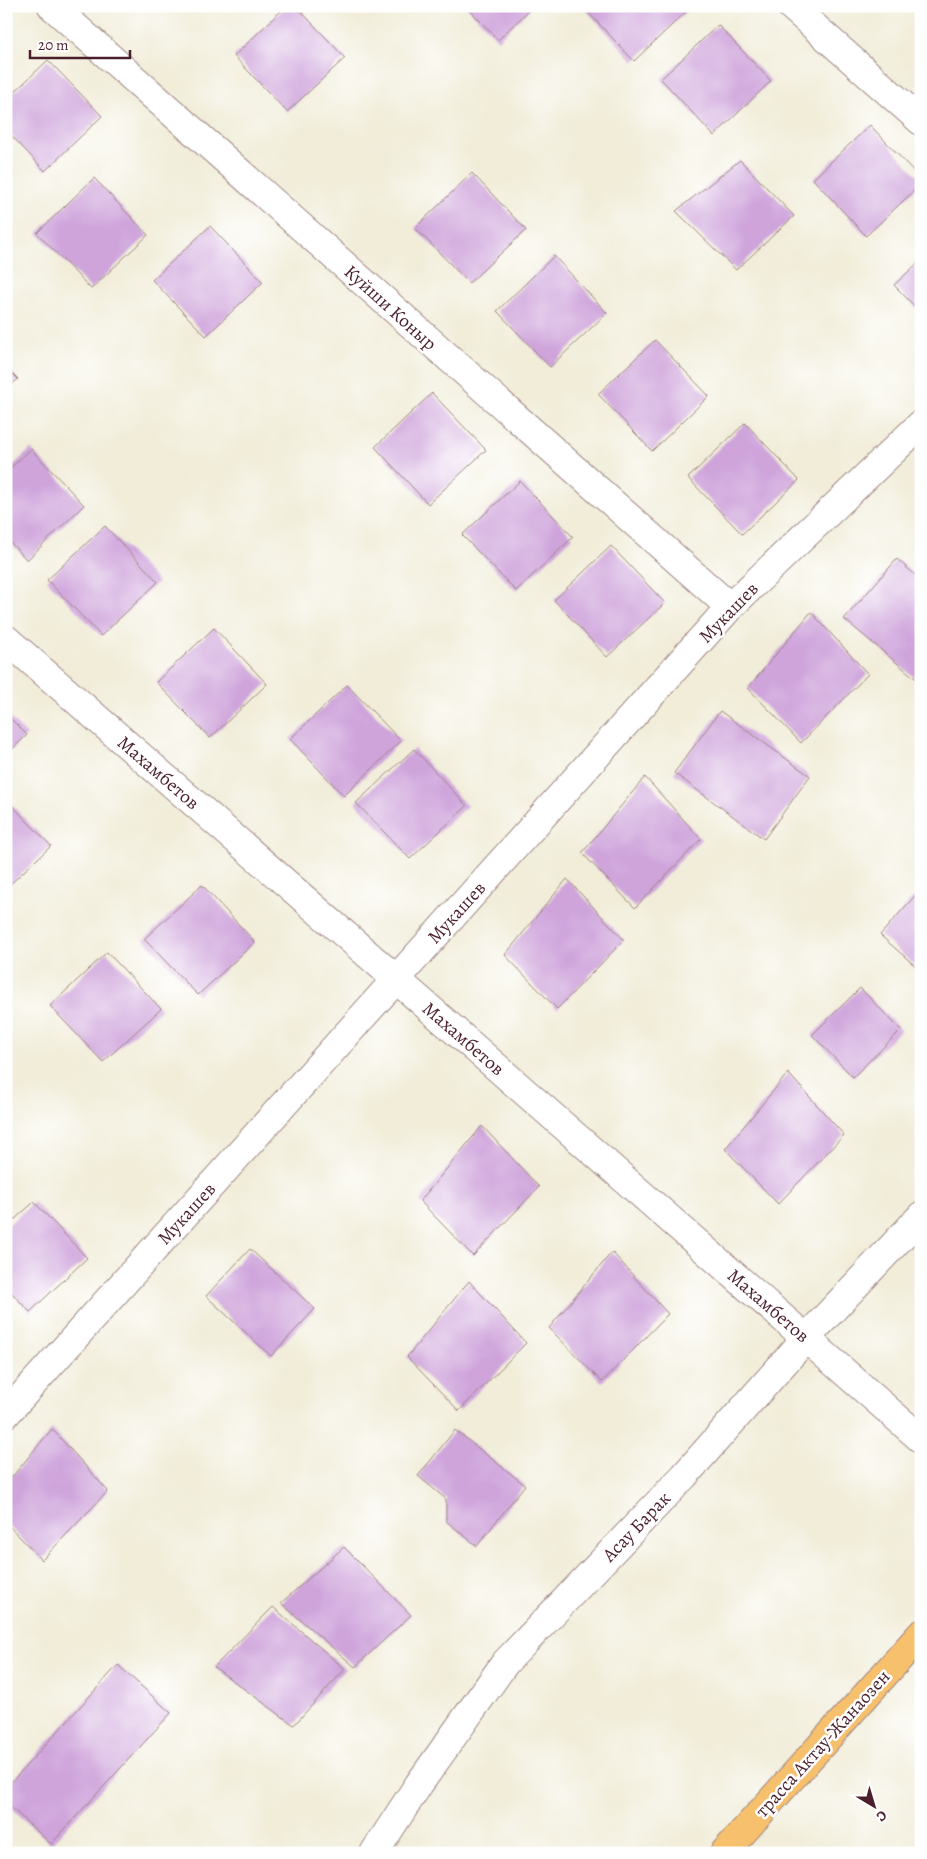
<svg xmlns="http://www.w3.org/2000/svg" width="927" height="1859" viewBox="0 0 927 1859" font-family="Alegreya,serif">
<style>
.building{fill:#cfa4db}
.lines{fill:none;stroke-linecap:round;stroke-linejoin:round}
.minor-casing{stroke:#9e8682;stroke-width:30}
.major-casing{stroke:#9e8682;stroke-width:30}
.minor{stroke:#fff;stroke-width:28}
.major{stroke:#f7c06c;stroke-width:28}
.labels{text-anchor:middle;stroke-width:5;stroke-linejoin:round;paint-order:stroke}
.street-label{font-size:19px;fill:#4a1f2b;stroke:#fff}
</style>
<rect width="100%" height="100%" fill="#fff"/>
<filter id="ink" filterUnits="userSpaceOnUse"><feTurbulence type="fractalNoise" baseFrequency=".02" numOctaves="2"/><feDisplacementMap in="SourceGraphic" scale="10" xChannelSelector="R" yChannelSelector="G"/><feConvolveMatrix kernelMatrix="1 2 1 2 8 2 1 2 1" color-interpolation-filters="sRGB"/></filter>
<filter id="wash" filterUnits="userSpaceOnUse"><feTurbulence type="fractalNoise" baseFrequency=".0096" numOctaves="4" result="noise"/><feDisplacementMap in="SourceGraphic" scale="20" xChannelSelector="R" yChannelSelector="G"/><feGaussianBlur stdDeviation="1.12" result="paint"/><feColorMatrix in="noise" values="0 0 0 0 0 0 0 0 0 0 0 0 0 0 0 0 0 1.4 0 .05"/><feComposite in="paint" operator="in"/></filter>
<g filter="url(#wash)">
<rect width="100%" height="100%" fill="#f1edd9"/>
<g id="blocks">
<!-- building -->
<g class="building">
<polygon points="286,6 296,6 345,58 287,112 234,56"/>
<polygon points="466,6 533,6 498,40"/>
<polygon points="582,6 692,6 634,61"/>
<polygon points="718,25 771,81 714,136 661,79"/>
<polygon points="48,60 102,116 45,171 6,130 6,100"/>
<polygon points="870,125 921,179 921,184 866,236 813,179"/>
<polygon points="740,160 794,216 736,270 676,211"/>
<polygon points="472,173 526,230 469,283 415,228"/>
<polygon points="94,178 148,235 91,289 37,233"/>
<polygon points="210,226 263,282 206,336 152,280"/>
<polygon points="554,256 607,313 550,367 497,311"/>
<polygon points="921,260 921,313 894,285"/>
<polygon points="655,340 709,396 652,451 598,394"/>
<polygon points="6,367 18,379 6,390"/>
<polygon points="432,393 486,450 428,504 375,447"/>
<polygon points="745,423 799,480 742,534 688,478"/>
<polygon points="31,449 84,505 27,560 6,538 6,472"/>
<polygon points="520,481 573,537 516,591 462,535"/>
<polygon points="105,526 158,582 101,636 47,580"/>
<polygon points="611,546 665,603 607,657 554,600"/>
<polygon points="897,559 921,580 921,683 844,619"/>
<polygon points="811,612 868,674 801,743 748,688"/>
<polygon points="214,628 267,684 210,738 156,682"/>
<polygon points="347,685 401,741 344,796 290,739"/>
<polygon points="720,711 810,776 764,839 674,773"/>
<polygon points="6,714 27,735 6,755"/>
<polygon points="414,749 467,806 410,859 356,803"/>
<polygon points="645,777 701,839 635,908 582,853"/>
<polygon points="6,799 51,846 6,888"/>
<polygon points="567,879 624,940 557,1009 505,955"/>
<polygon points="202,885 255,942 198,995 144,939"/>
<polygon points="921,889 921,971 880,935"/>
<polygon points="107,952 161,1009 103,1062 50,1006"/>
<polygon points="860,988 901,1030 853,1077 812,1035"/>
<polygon points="788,1073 844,1135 778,1204 725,1149"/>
<polygon points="482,1126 539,1187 473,1256 420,1201"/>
<polygon points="34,1202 87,1258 30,1312 6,1287 6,1227"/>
<polygon points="250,1249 315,1309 271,1356 206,1296"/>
<polygon points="612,1252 668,1314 602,1382 549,1328"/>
<polygon points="469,1281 526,1343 459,1411 407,1357"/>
<polygon points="52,1429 108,1491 42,1560 6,1523 6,1484"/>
<polygon points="455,1430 525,1485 477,1546 446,1521 446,1499 418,1476"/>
<polygon points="344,1547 411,1615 355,1667 281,1603"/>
<polygon points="273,1607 345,1669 294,1725 214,1667"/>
<polygon points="118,1665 171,1713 51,1844 6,1803 6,1788"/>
</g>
</g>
</g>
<g filter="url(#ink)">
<use href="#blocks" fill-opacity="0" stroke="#9e8682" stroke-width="1"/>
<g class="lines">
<!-- minor casing -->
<g class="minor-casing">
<g id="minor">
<polyline points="52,6 730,607"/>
<polyline points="791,6 921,121"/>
<polyline points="6,639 396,979 921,1439"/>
<polyline points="6,1414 730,607 921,424"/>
<polyline points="374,1853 419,1784 505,1663 684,1476 806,1338 921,1216"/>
</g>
</g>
<!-- major casing -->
<g class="major-casing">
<polyline id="major" points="724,1853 921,1634"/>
</g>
<!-- minor -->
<use href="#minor" class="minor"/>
<!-- major -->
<use href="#major" class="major"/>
</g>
</g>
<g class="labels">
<!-- street labels -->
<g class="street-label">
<text transform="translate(391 307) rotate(42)" y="7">Куйши Коныр</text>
<text transform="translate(728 612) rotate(-46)" y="7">Мукашев</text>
<text transform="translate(159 772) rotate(41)" y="7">Махамбетов</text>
<text transform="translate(456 912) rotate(-48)" y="7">Мукашев</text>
<text transform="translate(464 1038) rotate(41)" y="7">Махамбетов</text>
<text transform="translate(186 1213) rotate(-48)" y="7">Мукашев</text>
<text transform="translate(769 1305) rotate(41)" y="7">Махамбетов</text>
<text transform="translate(636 1526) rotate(-46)" y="7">Асау Барак</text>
<text transform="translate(822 1743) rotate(-48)" y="7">трасса Актау-Жанаозен</text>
</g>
</g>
<!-- margin -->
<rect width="927" height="1859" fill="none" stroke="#fff" stroke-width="25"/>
<!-- north arrow -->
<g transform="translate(874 1806) rotate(142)" stroke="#ffffff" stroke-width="4" paint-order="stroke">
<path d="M0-4L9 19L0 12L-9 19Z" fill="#4a1f2b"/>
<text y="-8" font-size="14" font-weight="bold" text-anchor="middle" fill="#4a1f2b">С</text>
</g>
<!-- scale -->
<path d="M30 50v8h100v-8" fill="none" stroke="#4a1f2b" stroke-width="2.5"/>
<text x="38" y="50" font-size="15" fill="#4a1f2b" stroke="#ffffff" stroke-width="4" paint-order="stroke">20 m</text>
</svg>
